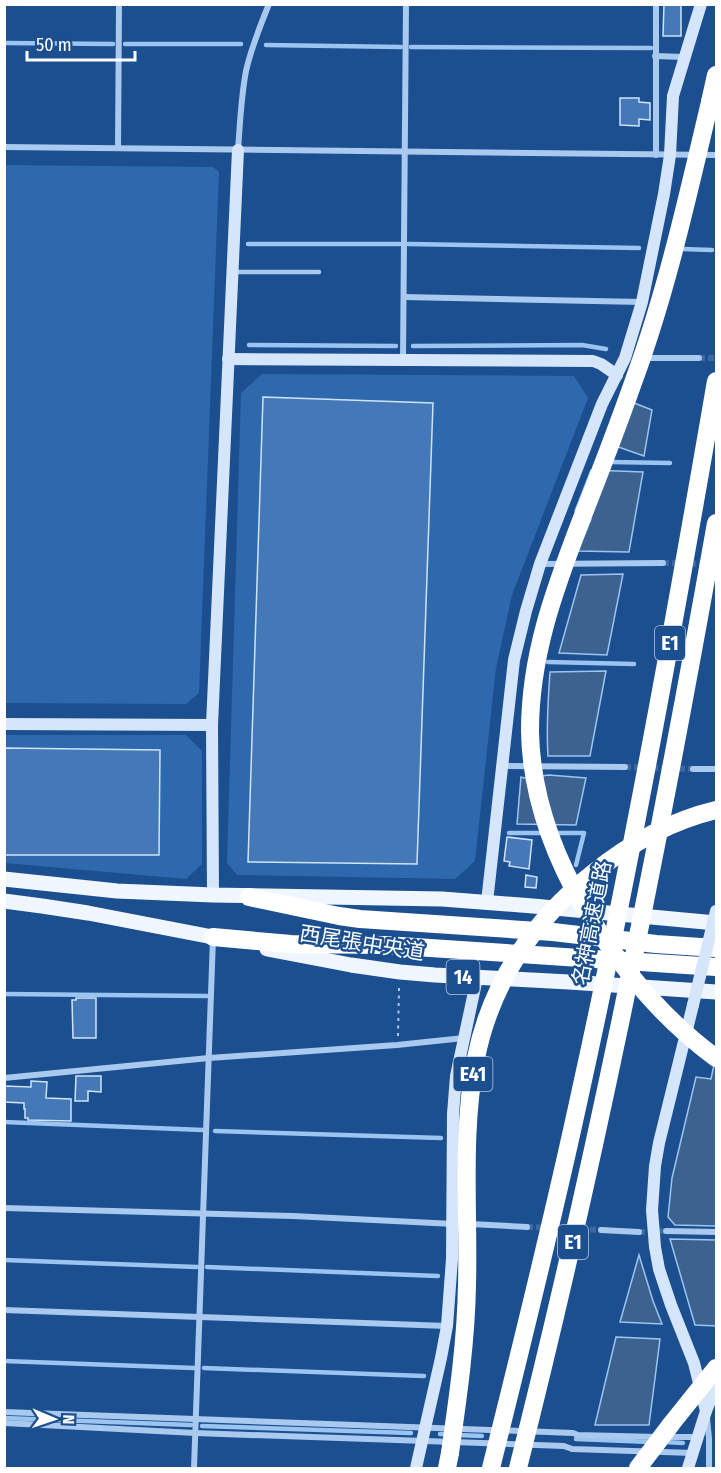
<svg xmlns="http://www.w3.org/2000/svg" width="721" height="1473" viewBox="0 0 721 1473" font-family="'Fira Sans Condensed','Noto Sans JP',sans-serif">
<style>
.green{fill:#2e69ad}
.water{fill:#3c6290;stroke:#9cc4f0;stroke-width:1.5}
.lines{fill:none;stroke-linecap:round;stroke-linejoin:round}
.stream{stroke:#9cc4f0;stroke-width:4.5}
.building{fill:#4478b7;stroke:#cfe3fa;stroke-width:1.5}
.street-tunnel{stroke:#3d69a0;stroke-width:6;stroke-dasharray:6 3;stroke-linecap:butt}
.path{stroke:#a9c9ee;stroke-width:2;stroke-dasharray:3 4.5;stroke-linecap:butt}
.lane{stroke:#a9c9ee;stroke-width:4.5}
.street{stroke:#a9c9ee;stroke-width:6}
.secondary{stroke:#d6e6fa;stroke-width:12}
.primary{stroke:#f0f6ff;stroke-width:15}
.highway{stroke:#fff;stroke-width:18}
.secondary-bridge{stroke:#d6e6fa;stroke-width:12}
.highway-bridge{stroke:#fff;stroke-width:18}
.labels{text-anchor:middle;stroke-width:5;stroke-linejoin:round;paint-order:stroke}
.shield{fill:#1b4f8f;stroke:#bbcadd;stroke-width:1.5}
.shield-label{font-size:20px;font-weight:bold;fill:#fff}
.street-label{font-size:21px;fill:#fff;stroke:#1b4f8f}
</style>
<rect width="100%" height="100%" fill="#1b4f8f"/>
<!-- green -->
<g class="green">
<polygon points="5,165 213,167 219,172 199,693 186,704 5,703"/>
<polygon points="262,374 574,376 588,398 512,595 496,668 475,861 455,879 237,875 227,863 241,393"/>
<polygon points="4,735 186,735 202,751 202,864 186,879 5,863"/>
</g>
<!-- water -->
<g class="water">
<polygon points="624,399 652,410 644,456 607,443"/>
<polygon points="591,470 643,472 629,552 578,551 591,519 575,511"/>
<polygon points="623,574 607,655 559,653 581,575"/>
<path d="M606,671L590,756H548C546,727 548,700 550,672Z"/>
<polygon points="549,775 586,778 576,825 517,824 521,777 524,778"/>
<polygon points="716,1055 716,1226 675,1225 668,1217 672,1178 696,1077 711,1079"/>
<polygon points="670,1239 716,1240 716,1326 695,1325"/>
<polygon points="639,1255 653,1301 662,1324 620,1322"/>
<polygon points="616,1337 660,1339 649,1425 595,1425"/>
</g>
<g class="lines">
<!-- stream -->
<g class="stream">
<polyline points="4,43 113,44"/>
<polyline points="125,44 241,44"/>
<polyline points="266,45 401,47"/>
<polyline points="411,47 651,48"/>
<polyline points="248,244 400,244"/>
<polyline points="408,244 639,248"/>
<polyline points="682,249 712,250"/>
<polyline points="249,345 396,346"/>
<polyline points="413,346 582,345 606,349"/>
<polyline points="610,462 670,463"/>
<polyline points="548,662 634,664"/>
<polyline points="509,833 546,833"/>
<polyline points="554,833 584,833 576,865"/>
<polyline points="4,994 207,996"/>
<polyline points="4,1122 203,1130"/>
<polyline points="215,1131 441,1138"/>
<polyline points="4,1260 197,1267"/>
<polyline points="207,1267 438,1276"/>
<polyline points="4,1361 194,1368"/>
<polyline points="204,1368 424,1376"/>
<polyline points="4,1418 191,1425"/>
<polyline points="202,1426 411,1433"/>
<polyline points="440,1434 450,1434"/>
<polyline points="458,1435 482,1436"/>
<polyline points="576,1439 651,1442"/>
<polyline points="665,1442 683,1443"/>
</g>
</g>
<!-- building -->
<g class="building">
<polygon points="664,4 681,4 681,36 663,36"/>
<polygon points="620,98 639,98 639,102 650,103 650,120 639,119 639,126 620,125"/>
<polygon points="263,397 433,403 417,864 248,862"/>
<polygon points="4,748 160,750 159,855 4,855"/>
<polygon points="507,837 532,840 529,869 509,866 510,862 504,861"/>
<polygon points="526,875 537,877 536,888 525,887"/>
<polygon points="76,998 96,998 96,1038 73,1038 72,1000 76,1000"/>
<polygon points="76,1076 101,1076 101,1092 88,1091 88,1101 75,1101"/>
<polygon points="31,1081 47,1082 46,1098 71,1099 71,1121 28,1120 28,1118 25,1118 25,1109 24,1109 24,1103 4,1102 4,1086 31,1087"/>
</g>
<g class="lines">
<!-- street-tunnel -->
<g class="street-tunnel">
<polyline points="699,358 716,358"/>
<polyline points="663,563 707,564"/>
<polyline points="625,767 693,769"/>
<polyline points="527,1227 601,1230"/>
<polyline points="639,1232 666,1231"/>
</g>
<!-- path -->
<polyline class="path" points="398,1036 399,988"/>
<!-- lane -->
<polyline class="lane" points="234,272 319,272"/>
<!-- street -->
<g class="street">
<polyline points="656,4 656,155"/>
<polyline points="655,56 684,57"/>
<polyline points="4,147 716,155"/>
<polyline points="118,148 119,4"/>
<path d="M238,150C240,124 241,97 246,71C251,48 260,26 269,4"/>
<polyline points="404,297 642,302"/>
<polyline points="645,358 699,358"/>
<polyline points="403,360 406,4"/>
<polyline points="540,564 663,563"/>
<polyline points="502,766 625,767"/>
<polyline points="693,769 716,769"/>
<polyline points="4,1078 209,1058 397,1045 464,1038"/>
<polyline points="4,1208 293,1216 454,1224"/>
<polyline points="470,1224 527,1227"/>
<polyline points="601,1230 639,1232"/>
<polyline points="666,1231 716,1232"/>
<polyline points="4,1310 447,1326"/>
<polyline points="4,1412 573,1433 578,1435 657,1437"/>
<polyline points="707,1418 709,1438 709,1468"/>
<polyline points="4,1423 195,1433 564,1446 572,1449 693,1453"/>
<polyline points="667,1437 698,1437"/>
<polyline points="194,1468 213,938"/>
</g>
<!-- secondary -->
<g class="secondary">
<polyline points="228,359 593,361 601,364 617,375"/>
<polyline points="4,724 212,725"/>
<polyline points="213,895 212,725 238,150"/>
<polyline points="487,902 514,660 526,611 540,564 602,404 625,358 642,302 664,194 670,155 673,96 701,4"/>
<polyline points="706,1411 716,1387"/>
<polyline points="416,1468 441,1358 447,1326 452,1259 453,1114 456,1076 477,978"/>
<polyline points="688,1468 706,1411 694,1363 671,1305 659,1269 655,1247 652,1210 655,1166 659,1143 693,1005"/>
</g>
<!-- primary -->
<g class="primary">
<polyline points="4,879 117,891 213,895 442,899 533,906 716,923"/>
<polyline points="4,901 42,906 88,913 223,939"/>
<polyline points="267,949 351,965 400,972 435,975 569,982 716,992"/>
</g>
<!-- highway -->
<g class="highway">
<polyline points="710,102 716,75"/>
<polyline points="249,897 339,916 360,919 553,932 656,944 716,948"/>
<polyline points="213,937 291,944 385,945 716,967"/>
<polyline points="447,1468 450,1453"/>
</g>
<!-- secondary-bridge -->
<polyline class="secondary-bridge" points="693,1005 716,911"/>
<!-- highway-bridge -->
<g class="highway-bridge">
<path d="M710,102C688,195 667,290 634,380C617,428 599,475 580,523C554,591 530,656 530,731C531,794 554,856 585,909C619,966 663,1019 716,1058"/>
<path d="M450,1453C458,1397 466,1342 467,1285C469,1210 461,1132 476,1058C491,983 533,921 592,874C629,844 670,821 716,810"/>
<path d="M491,1468C522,1344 553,1219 580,1094C632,858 675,619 716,381"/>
<path d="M518,1468C597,1156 660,840 716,523"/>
<polyline points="638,1468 672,1423 716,1368"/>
</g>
</g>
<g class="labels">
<!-- shield labels -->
<g class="shield">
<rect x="655" y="626" width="30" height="34" rx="4.5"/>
<rect x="446.5" y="960" width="33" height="34" rx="4.5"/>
<rect x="453.5" y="1057" width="39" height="34" rx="4.5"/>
<rect x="558" y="1225" width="30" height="34" rx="4.5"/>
</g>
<g class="shield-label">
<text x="670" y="650">E1</text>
<text x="463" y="984">14</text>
<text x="473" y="1081">E41</text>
<text x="573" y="1249">E1</text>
</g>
<!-- street labels -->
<g class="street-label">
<text transform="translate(592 923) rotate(-79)" y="7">名神高速道路</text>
<text transform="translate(362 943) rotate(9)" y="7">西尾張中央道</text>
</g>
</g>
<!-- border -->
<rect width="721" height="1473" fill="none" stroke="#ffffff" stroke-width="12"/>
<!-- north arrow -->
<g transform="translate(54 1419) rotate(92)" stroke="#1b4f8f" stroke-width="4.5" paint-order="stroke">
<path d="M0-4.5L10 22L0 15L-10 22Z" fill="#ffffff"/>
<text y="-9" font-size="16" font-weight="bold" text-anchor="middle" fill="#ffffff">N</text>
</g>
<!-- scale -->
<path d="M27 51v9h108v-9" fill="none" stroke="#ffffff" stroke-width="3"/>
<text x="36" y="51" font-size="18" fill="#ffffff" stroke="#1b4f8f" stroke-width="4.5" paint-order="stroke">50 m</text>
</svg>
